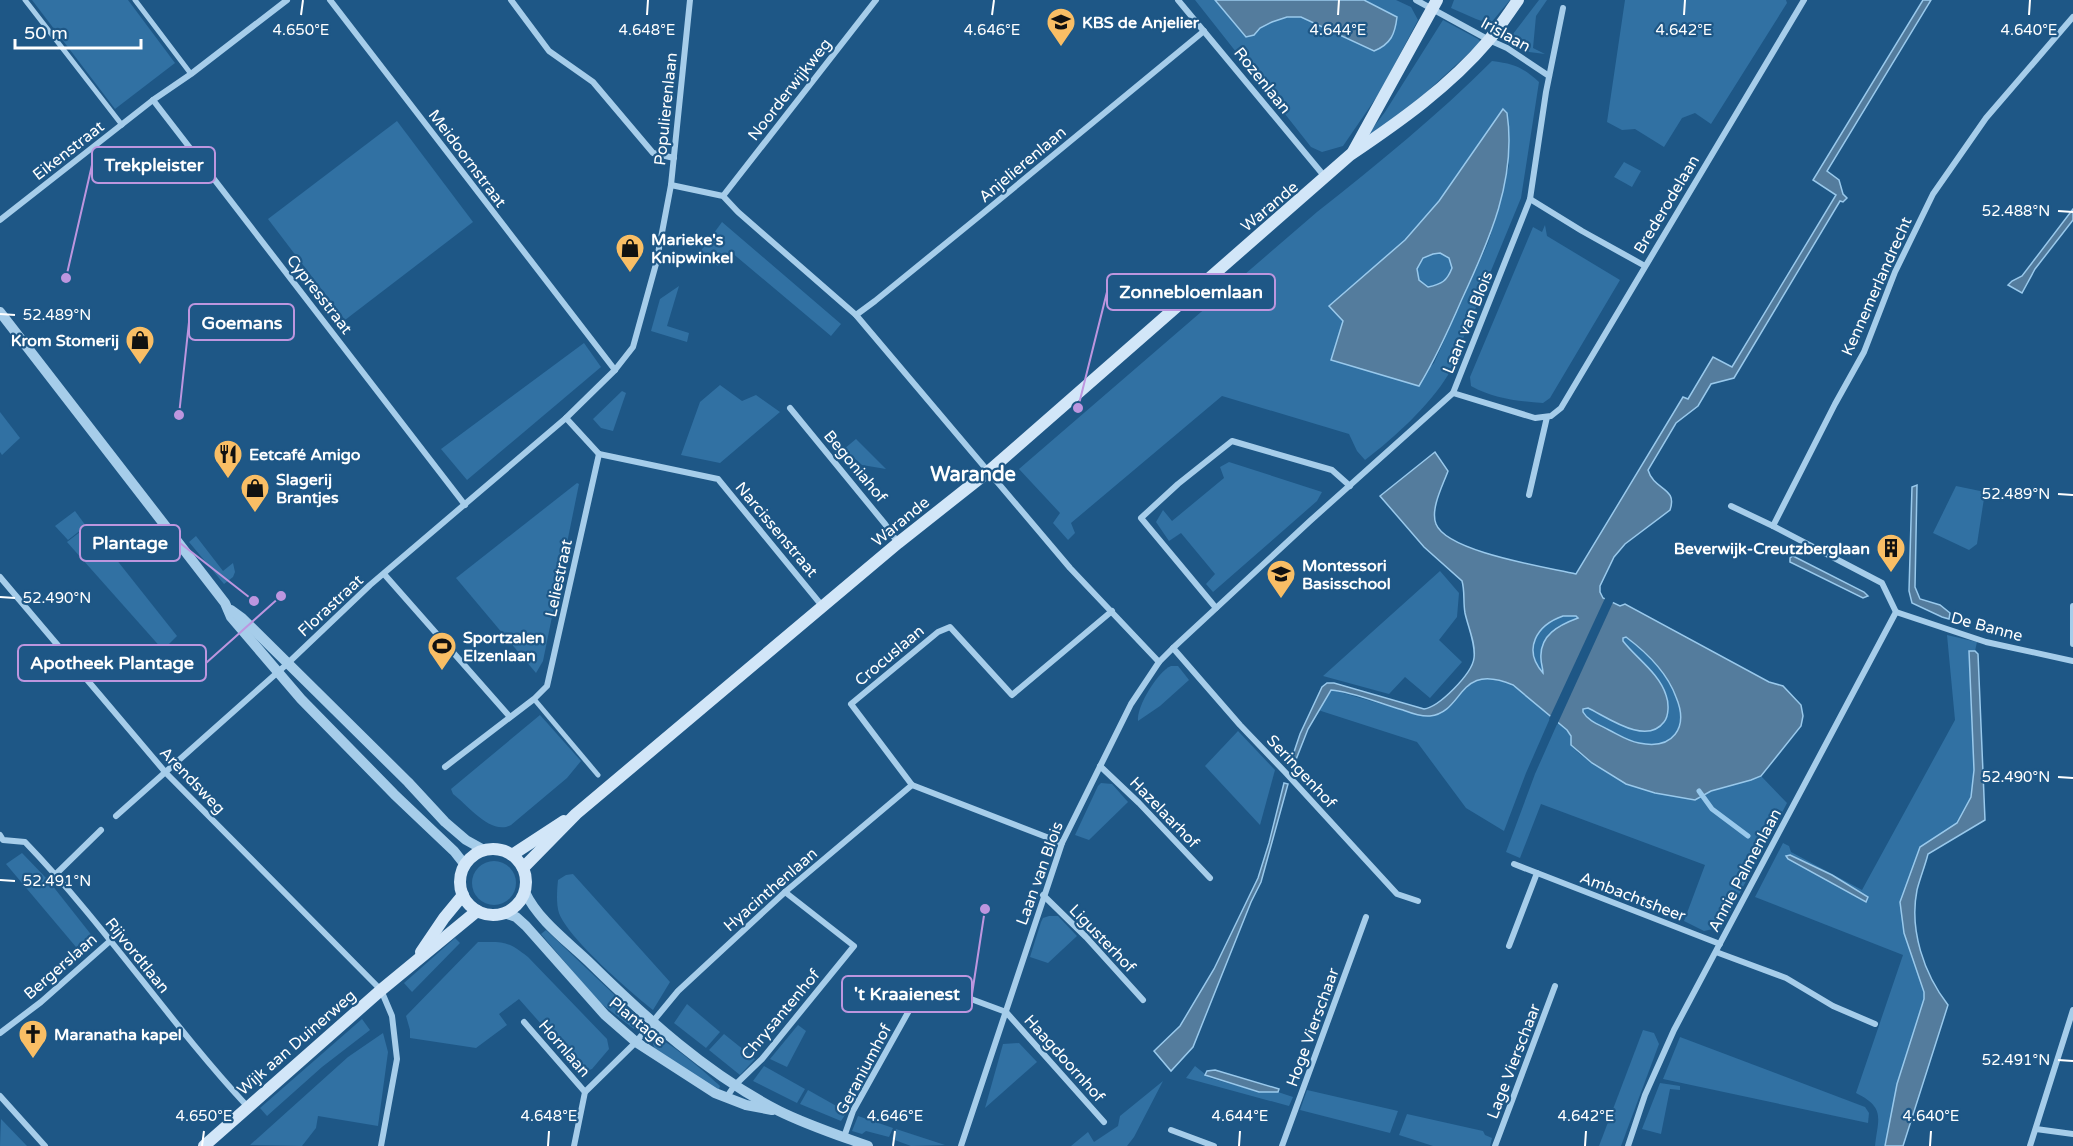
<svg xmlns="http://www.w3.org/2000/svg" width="2073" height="1146" viewBox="0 0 2073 1146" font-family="'Varela Round',sans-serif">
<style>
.green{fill:#3171a3;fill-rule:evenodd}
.water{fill:#547c9d;stroke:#99c9ec;stroke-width:1.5;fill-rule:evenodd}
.pier{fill:#1e5786}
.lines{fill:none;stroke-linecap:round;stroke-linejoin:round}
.stream{stroke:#99c9ec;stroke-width:5}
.pedestrian{stroke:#a6cdea;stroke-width:5}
.minor{stroke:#a6cdea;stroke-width:6}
.tertiary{stroke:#a6cdea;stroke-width:10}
.secondary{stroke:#d2e6f8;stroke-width:12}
.ticks{fill:none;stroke:#fff;stroke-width:2}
.labels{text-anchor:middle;stroke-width:4.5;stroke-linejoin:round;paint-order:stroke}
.poi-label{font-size:16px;font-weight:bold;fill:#fff;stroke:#1e5786;text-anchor:start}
.street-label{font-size:16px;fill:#fff;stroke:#1e5786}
.quarter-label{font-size:20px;font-weight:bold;fill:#fff;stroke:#1e5786}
.ticks-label{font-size:15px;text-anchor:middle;fill:#fff;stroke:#1e5786;stroke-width:4.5;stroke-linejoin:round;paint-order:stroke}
.leader{fill:none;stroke:#bd96df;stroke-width:2}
.callout-dot{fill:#bd96df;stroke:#1e5786;stroke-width:2}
.callout{fill:#1e5786;stroke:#bd96df;stroke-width:2}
.callout-label{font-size:18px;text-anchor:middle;font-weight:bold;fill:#fff}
</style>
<rect width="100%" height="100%" fill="#1e5786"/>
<!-- green -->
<g class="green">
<polygon points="32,0 128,0 175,63 115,109"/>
<polygon points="1195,0 1215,0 1246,37 1254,35 1260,28 1272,22 1287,17 1301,17 1374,51 1397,17 1364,0 1396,0 1411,7 1418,20 1380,92 1343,146 1322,152 1311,147"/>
<polygon points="1454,0 1510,0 1490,24 1476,19 1451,8"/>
<polygon points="1539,0 1547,0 1536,16 1533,48 1545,54 1529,52 1513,34"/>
<polygon points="1625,0 1786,0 1787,3 1711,124 1695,113 1682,118 1664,147 1635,129 1622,130 1607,122"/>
<polygon points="1443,20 1478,39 1481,42 1420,98 1356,150 1385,112"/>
<path d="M1492,61C1515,64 1522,67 1539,82L1521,198L1448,375C1429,406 1394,438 1365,460L1357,451L1349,434L1222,396L1071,523L1075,533L1068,540L1053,523L1060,513L1019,469L1317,212C1378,164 1438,115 1492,61ZM1495,120L1509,165L1497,215L1488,243L1434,363L1431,366L1331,360L1343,321L1329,307L1405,240L1440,201Z"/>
<polygon points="397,121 473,222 345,320 268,219"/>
<polygon points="1624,162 1641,171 1632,187 1614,177"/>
<polygon points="722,222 841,324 831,336 731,252 718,266 700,252"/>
<path d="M1545,225L1547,236L1620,280L1550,398L1543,403C1518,401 1494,399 1471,386L1470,377L1533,227L1542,232Z"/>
<path d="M1440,253L1449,258L1453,268C1447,281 1442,284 1428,287L1419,280L1417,269L1422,258L1433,254Z"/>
<polygon points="679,286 667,326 689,333 687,342 651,331 660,299"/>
<polygon points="584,343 601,367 467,480 441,449"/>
<polygon points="720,385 742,401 756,395 780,412 720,463 681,455 700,402"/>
<polygon points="622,391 626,393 613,431 601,428 593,419"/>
<polygon points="0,412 20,438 2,455 0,452"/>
<polygon points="856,439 886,469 862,465 844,449"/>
<polygon points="1229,462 1322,492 1317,501 1213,592 1206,584 1215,574 1181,533 1169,541 1156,522 1163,510 1172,521 1224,478 1220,467"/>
<polygon points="577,483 579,484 543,661 536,673 456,578"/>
<polygon points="1956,486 1985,492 1977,544 1969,550 1933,533"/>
<polygon points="75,511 86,526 68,540 55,526"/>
<polygon points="89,525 177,636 163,650 67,542"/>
<polygon points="196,536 223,571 233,563 235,572 233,577 224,584 189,542"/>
<polygon points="1440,571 1459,593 1457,617 1439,640 1462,662 1430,698 1405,677 1389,694 1323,676"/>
<path d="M1571,615L1576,616L1578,619C1547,626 1536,643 1545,674C1520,651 1540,616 1571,615Z"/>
<path d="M1947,635L1977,642L1975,651L1969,652L1974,770L1971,797L1957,823L1920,847L1904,933L1924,992V1000L1897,1085L1885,1146H1875C1878,1118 1886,1108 1856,1093L1903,955L1755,897L1783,843L1789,846L1791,852L1862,890L1955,720ZM1790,855L1832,875L1868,897L1866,902L1788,859Z"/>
<path d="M1626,637C1646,654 1667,672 1676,697C1689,728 1672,750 1639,743C1628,741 1619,735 1609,730C1600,725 1588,721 1583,712V709L1588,708L1638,731L1659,682L1622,641V638Z"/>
<path d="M1171,666H1178L1189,680L1160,706L1138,721C1136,707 1158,671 1171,666Z"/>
<path d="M1487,678C1518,683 1528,697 1551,716L1526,773L1504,831L1466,808L1417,742L1318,710L1329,692L1333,690L1419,715L1464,690L1474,681Z"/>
<path d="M540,715L581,761L567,778L511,825C491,836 468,805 453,794L451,789Z"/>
<path d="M1558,722C1567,730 1572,733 1571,745C1588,769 1654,787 1683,797L1695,800L1711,791L1751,780L1761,776L1787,803L1722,927L1704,931L1684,921L1705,865L1541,804L1520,858L1506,852L1535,774Z"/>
<polygon points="1238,731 1275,770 1260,825 1205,766"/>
<polygon points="1101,783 1112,784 1128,802 1089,840 1075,835 1098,786"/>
<polygon points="22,853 48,880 93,937 76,947 6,864"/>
<circle cx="494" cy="883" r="22"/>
<path d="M573,874L670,982L653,1010C630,992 568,938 559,913C556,904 557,890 558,880L566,875Z"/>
<polygon points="1049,916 1058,916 1077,936 1048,963 1030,957 1041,922 1043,918"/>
<polygon points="546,930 642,1021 641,1027 634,1029 599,1002 541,934"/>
<polygon points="455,938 460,943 412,992 404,983"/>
<path d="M478,942C503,942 507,940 528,957L607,1039L609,1049L592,1069L587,1071L581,1069L519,999L499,1014L507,1025L476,1048L410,1038V1030L406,1016Z"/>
<polygon points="687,1004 720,1032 706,1048 674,1023"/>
<polygon points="362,1019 370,1030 322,1067 267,1116 260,1108"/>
<polygon points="798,1025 806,1031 787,1067 770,1059"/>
<polygon points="1643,1030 1654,1033 1659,1044 1621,1146 1599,1146"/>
<polygon points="383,1033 388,1052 378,1126 318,1116 316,1128 302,1146 250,1145 348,1057"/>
<polygon points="724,1034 755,1059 740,1075 709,1050"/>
<polygon points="1680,1037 1865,1107 1869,1113 1868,1123 1663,1079"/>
<path d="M657,1039C669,1040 709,1076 720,1086L719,1089H715L655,1050L653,1044Z"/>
<polygon points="1019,1043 1037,1062 985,1108 1003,1044"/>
<polygon points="764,1066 805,1089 797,1103 753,1081"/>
<polygon points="1195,1066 1210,1078 1259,1092 1278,1092 1293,1097 1289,1106 1186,1078"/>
<polygon points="1163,1081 1134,1137 1127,1146 1071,1146 1088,1132 1094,1142 1118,1126 1120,1116"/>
<polygon points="1660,1083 1680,1086 1680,1090 1670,1089 1661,1134 1642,1129"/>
<polygon points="808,1090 847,1112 841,1121 800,1104"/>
<polygon points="1307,1090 1398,1111 1390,1133 1300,1110"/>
<polygon points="1407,1114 1483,1131 1485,1135 1492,1138 1490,1146 1433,1146 1399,1135"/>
<polygon points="858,1116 893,1128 889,1137 866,1131 862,1134 852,1131"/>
<polygon points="1,1119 27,1146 0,1146"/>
<polygon points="896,1129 945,1145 911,1146 892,1139"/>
</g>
<!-- water -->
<g class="water">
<path d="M1215,0H1364L1397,17C1395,34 1391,44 1374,51L1301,17H1287L1272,22L1260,28L1254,35L1246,37Z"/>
<path d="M1923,0H1931L1827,171L1839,180L1843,194L1847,198L1843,202L1840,201L1734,378L1711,384L1698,406L1676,423L1648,470C1654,491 1678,487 1670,510L1625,544L1614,557L1600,586V592L1603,598L1620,606L1625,604L1769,682L1783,686L1801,705L1803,716L1801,726L1761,776L1751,780L1711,791L1695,800L1655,793L1626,784L1592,763L1571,745V736L1567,730L1513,685C1457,661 1465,712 1430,716C1421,717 1411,713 1403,710C1380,704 1355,692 1331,690L1308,729L1295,762L1291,761L1300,734L1322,687L1327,683H1334L1424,709C1439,707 1472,674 1474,658C1476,644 1468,627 1465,613C1463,602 1465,591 1462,581L1424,547L1380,496L1435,452L1448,471C1443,485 1430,509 1436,524C1447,552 1546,567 1576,574L1683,397L1688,399L1713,357L1732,367L1836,195L1813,180ZM1563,616H1576L1578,618C1559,625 1539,635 1541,659C1541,663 1543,669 1543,673C1522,649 1537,625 1563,616ZM1626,637C1646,652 1667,672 1676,697C1689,728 1673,750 1639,743C1628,741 1619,735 1609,730C1600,725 1588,721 1583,712V709L1588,708C1607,717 1646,746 1664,722C1669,716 1669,703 1666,695C1659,673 1636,658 1623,641V638Z"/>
<path d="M1503,109L1507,113C1517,179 1489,241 1462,299C1449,329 1436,358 1419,386L1331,360L1343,321L1329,306L1405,240L1439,201ZM1440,253L1449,258L1452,268C1447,281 1442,284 1428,287L1419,280L1417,269L1423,258L1433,254Z"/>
<polygon points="2073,209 2073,220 2035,269 2022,293 2008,285 2012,281 2022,276"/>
<polygon points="1917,485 1915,587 1920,599 1940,605 1950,613 1949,619 1942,617 1912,603 1909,591 1912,487"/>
<polygon points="1793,556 1864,592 1868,596 1863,598 1790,562 1790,558"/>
<path d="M1969,651H1975L1978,654L1985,820L1928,854C1925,866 1920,878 1917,890C1909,930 1924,974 1948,1005L1903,1146H1885L1897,1084L1924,999V992L1904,933L1900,902L1920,847L1957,823L1971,797L1974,770Z"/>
<polygon points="1284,783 1288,784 1261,882 1251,902 1193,1047 1171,1071 1154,1051 1180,1026 1214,969 1258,878 1269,843"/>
<polygon points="1790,855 1832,875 1868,897 1866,902 1788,859 1786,856"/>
<polygon points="1215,1070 1279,1089 1278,1092 1259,1092 1205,1075 1207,1071"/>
</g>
<!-- pier -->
<polygon class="pier" points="1606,596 1614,600 1557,725 1549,719"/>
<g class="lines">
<!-- stream -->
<polyline class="stream" points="1699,791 1712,809 1748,836"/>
<!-- pedestrian -->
<g class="pedestrian">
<polyline points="25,0 122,125"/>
<polyline points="135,0 191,74"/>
<polyline points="534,699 598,775"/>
</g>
<!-- minor -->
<g class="minor">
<polyline points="330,0 615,370"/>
<polyline points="511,0 549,51 593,82 653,153 674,158"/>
<polyline points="1178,0 1325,177"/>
<polyline points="1416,0 1489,40 1507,48 1549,76"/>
<polyline points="153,100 465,505"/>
<polyline points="671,185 723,196 738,212 856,315 1070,568 1159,662"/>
<polyline points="723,196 876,0"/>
<polyline points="1530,199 1582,231 1645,266"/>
<polyline points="0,220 153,100 191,74 287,0"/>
<polyline points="856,315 875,301 982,214 1204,31"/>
<polyline points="1453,393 1535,418 1551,416 1561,408 1804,0"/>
<polyline points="790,408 885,524 898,543"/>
<polyline points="566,418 599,454"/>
<polyline points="599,454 718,479 823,607"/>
<polyline points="1529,495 1547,417"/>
<polyline points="1731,506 1773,526"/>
<polyline points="384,574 510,717"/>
<polyline points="0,577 166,773 381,990 392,1016 397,1059 381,1146"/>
<polyline points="2073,606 2073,644"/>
<polyline points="1216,608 1141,518 1178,484 1232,441 1332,470 1350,486"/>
<polyline points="1896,612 1882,583 1773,526 1835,404 1864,352 1895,272 1933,194 1986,118 2073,17"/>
<polyline points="1896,612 1986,642 2073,661"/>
<polyline points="1173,648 1240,725 1285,772 1397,894 1418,901"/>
<polyline points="1100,766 1139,803 1210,878"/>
<polyline points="445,767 534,699 547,686 599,454"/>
<polyline points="116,816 287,664 370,585 566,418 615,370 633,347 656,264 671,185 690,0"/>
<path d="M0,835L3,840L25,842C105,925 169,1022 247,1106"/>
<polyline points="1062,843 912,785 851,704 938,632 950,627 1012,695 1112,611"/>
<polyline points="1514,864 1720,944"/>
<polyline points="56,874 101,830"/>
<polyline points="1043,895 1086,937 1143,1000"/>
<polyline points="1509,946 1537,873"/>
<polyline points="1716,952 1786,978 1833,1006 1875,1024"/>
<polyline points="524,1022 585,1092"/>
<polyline points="0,1033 41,1002 110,941"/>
<polyline points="0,1096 45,1146"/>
<polyline points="726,1098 735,1085 762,1059 854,946 785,892"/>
<polyline points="2036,1129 2073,1134"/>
<polyline points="1171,1130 1214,1146"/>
<polyline points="844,1137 853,1111 925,982 1006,1012 1104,1122"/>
<polyline points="574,1146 585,1092 636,1042 678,991 785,892 912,785"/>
<polyline points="961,1146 1062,843 1131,704 1159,662 1173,648 1310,521 1453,393 1530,199 1546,92 1563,8"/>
<polyline points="1282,1146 1366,917"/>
<polyline points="1495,1146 1555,986"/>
<polyline points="1628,1146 1645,1095 1674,1030 1896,612"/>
<polyline points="2030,1146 2073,1010"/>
</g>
<!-- tertiary -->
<g class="tertiary">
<polyline points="0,312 225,603 231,617 301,699 394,794 454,851 465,865"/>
<polyline points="231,610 242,618 408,782 445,822 466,840 484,850"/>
<path d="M525,892C538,920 567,941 589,962C647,1019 706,1073 779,1111C807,1125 838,1135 868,1146"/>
<polyline points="504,913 516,917 526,926 605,1015 636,1042 715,1093 746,1105 772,1110"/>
</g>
<!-- secondary -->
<g class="secondary">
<polyline points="1353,152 1437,0"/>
<circle cx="493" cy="882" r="33"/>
<polyline points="512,855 564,821"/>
<path d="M523,868L576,814L898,543L989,471L1350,155C1399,122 1450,86 1488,41C1499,28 1508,14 1518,0"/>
<polyline points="421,952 444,918 463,895"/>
<polyline points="204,1146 381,990 477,911"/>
</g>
</g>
<!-- ticks -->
<path class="ticks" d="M301,15L303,0M647,15L648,0M992,15L994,0M1338,15L1339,0M1684,15L1685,0M2029,15L2030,0M2058,211L2073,212M0,314L15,315M2058,494L2073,495M0,597L15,598M2058,777L2073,778M0,880L15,881M2058,1060L2073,1061M202,1146L204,1131M548,1146L549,1131M893,1146L895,1131M1239,1146L1240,1131M1585,1146L1586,1131M1930,1146L1931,1131"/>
<!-- icons -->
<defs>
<g id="school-pin" transform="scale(1.5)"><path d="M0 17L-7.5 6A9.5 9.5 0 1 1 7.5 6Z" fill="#f9be65" stroke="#1e5786"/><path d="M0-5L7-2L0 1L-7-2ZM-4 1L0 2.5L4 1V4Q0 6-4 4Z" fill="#111"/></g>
<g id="shop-pin" transform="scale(1.5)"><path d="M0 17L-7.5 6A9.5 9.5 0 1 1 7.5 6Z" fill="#f9be65" stroke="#1e5786"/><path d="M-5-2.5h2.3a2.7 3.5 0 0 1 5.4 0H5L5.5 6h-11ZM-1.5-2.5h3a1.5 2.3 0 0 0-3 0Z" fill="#111"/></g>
<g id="restaurant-pin" transform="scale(1.5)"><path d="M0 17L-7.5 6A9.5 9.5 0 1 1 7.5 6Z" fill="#f9be65" stroke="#1e5786"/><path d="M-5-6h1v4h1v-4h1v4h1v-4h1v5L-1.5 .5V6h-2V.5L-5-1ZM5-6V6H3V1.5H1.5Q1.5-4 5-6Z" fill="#111"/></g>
<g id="building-pin" transform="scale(1.5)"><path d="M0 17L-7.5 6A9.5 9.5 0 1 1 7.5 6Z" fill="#f9be65" stroke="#1e5786"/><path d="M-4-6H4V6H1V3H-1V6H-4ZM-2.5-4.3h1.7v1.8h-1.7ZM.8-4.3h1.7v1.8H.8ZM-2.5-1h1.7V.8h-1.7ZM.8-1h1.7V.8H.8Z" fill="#111"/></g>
<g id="stadium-pin" transform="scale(1.5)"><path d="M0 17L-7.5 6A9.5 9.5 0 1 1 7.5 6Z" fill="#f9be65" stroke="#1e5786"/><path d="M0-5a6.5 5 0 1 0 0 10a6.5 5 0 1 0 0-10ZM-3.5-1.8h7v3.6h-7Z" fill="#111"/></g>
<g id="church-pin" transform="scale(1.5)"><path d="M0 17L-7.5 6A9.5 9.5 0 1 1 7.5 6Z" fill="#f9be65" stroke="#1e5786"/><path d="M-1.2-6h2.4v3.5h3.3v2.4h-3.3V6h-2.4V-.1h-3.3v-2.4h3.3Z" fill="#111"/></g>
</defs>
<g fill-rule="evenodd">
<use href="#school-pin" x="1061" y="22"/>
<use href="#shop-pin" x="630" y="248"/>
<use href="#shop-pin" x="140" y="340"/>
<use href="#restaurant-pin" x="228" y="454"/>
<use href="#shop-pin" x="255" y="488"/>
<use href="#building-pin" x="1891" y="548"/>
<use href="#school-pin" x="1281" y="574"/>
<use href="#stadium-pin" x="442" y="646"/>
<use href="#church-pin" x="33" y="1034"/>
</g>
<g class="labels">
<!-- poi labels -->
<g class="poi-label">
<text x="1082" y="28">KBS de Anjelier</text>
<text x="651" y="245">Marieke's<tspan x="651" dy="18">Knipwinkel</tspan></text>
<text x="119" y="346" text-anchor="end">Krom Stomerij</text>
<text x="249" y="460">Eetcafé Amigo</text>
<text x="276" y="485">Slagerij<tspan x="276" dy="18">Brantjes</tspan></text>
<text x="1870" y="554" text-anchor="end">Beverwijk-Creutzberglaan</text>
<text x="1302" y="571">Montessori<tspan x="1302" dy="18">Basisschool</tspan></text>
<text x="463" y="643">Sportzalen<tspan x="463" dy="18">Elzenlaan</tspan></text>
<text x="54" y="1040">Maranatha kapel</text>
</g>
<!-- street labels -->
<g class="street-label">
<text transform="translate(1506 34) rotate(29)" y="6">Irislaan</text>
<text transform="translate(1263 80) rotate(51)" y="6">Rozenlaan</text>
<text transform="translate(789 89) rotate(-52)" y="6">Noorderwijkweg</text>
<text transform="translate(665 109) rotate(-84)" y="6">Populierenlaan</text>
<text transform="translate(68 150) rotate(-38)" y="6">Eikenstraat</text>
<text transform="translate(468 158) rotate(53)" y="6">Meidoornstraat</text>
<text transform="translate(1022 164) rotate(-40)" y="6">Anjelierenlaan</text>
<text transform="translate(1666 204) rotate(-59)" y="6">Brederodelaan</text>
<text transform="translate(1269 206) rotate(-40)" y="6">Warande</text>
<text transform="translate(1876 286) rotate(-66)" y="6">Kennemerlandrecht</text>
<text transform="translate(320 294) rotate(52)" y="6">Cypresstraat</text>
<text transform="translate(1467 322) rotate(-68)" y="6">Laan van Blois</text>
<text transform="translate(856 466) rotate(50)" y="6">Begoniahof</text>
<text transform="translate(900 521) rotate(-39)" y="6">Warande</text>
<text transform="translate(777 529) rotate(50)" y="6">Narcissenstraat</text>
<text transform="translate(558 578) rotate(-78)" y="6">Leliestraat</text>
<text transform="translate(330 605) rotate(-43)" y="6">Florastraat</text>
<text transform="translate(1987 626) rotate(15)" y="6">De Banne</text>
<text transform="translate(889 655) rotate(-40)" y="6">Crocuslaan</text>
<text transform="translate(1302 771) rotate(47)" y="6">Seringenhof</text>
<text transform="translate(193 780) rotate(46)" y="6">Arendsweg</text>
<text transform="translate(1165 812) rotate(46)" y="6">Hazelaarhof</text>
<text transform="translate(1744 870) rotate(-62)" y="6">Annie Palmenlaan</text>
<text transform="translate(1039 873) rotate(-70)" y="6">Laan van Blois</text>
<text transform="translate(770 889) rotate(-41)" y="6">Hyacinthenlaan</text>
<text transform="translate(1633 896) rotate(21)" y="6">Ambachtsheer</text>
<text transform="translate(1103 938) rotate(46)" y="6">Ligusterhof</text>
<text transform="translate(138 955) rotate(51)" y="6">Rijvordtlaan</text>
<text transform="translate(60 966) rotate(-41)" y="6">Bergerslaan</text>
<text transform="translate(780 1014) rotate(-50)" y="6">Chrysantenhof</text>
<text transform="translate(638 1021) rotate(39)" y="6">Plantage</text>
<text transform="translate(1312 1027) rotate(-70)" y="6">Hoge Vierschaar</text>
<text transform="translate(296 1042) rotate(-41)" y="6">Wijk aan Duinerweg</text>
<text transform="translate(565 1048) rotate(49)" y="6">Hornlaan</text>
<text transform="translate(1065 1058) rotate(48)" y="6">Haagdoornhof</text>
<text transform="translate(1513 1061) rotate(-69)" y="6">Lage Vierschaar</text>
<text transform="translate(863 1069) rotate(-62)" y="6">Geraniumhof</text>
</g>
<!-- quarter labels -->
<g class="quarter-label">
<text x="973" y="481">Warande</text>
</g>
</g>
<g class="ticks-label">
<text x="301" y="35">4.650°E</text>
<text x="647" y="35">4.648°E</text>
<text x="992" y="35">4.646°E</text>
<text x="1338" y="35">4.644°E</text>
<text x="1684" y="35">4.642°E</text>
<text x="2029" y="35">4.640°E</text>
<text x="2016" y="216">52.488°N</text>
<text x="57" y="320">52.489°N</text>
<text x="2016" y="499">52.489°N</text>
<text x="57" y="603">52.490°N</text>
<text x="2016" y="782">52.490°N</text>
<text x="57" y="886">52.491°N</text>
<text x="2016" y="1065">52.491°N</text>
<text x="204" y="1121">4.650°E</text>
<text x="549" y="1121">4.648°E</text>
<text x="895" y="1121">4.646°E</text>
<text x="1240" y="1121">4.644°E</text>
<text x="1586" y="1121">4.642°E</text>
<text x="1931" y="1121">4.640°E</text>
</g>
<!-- callouts -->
<path class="leader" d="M66 278L92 165M1078 408L1107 292M179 415L189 322M254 601L180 543M281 596L206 663M985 909L972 994"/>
<g class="callout-dot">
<circle cx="66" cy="278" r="6"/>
<circle cx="1078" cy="408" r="6"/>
<circle cx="179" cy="415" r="6"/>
<circle cx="254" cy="601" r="6"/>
<circle cx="281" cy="596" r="6"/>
<circle cx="985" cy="909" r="6"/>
</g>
<g class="callout">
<rect x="92" y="147" width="123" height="36" rx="6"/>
<rect x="1107" y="274" width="168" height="36" rx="6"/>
<rect x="189" y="304" width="105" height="36" rx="6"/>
<rect x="80" y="525" width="100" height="36" rx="6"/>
<rect x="18" y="645" width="188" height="36" rx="6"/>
<rect x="842" y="976" width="130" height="36" rx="6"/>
</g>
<g class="callout-label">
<text x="154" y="171">Trekpleister</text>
<text x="1191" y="298">Zonnebloemlaan</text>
<text x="242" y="329">Goemans</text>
<text x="130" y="549">Plantage</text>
<text x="112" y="669">Apotheek Plantage</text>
<text x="907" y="1000">'t Kraaienest</text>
</g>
<!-- scale -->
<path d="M15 39v9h126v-9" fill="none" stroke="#ffffff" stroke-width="3"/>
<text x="24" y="39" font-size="18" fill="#ffffff" stroke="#1e5786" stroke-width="4.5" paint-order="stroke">50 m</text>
</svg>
